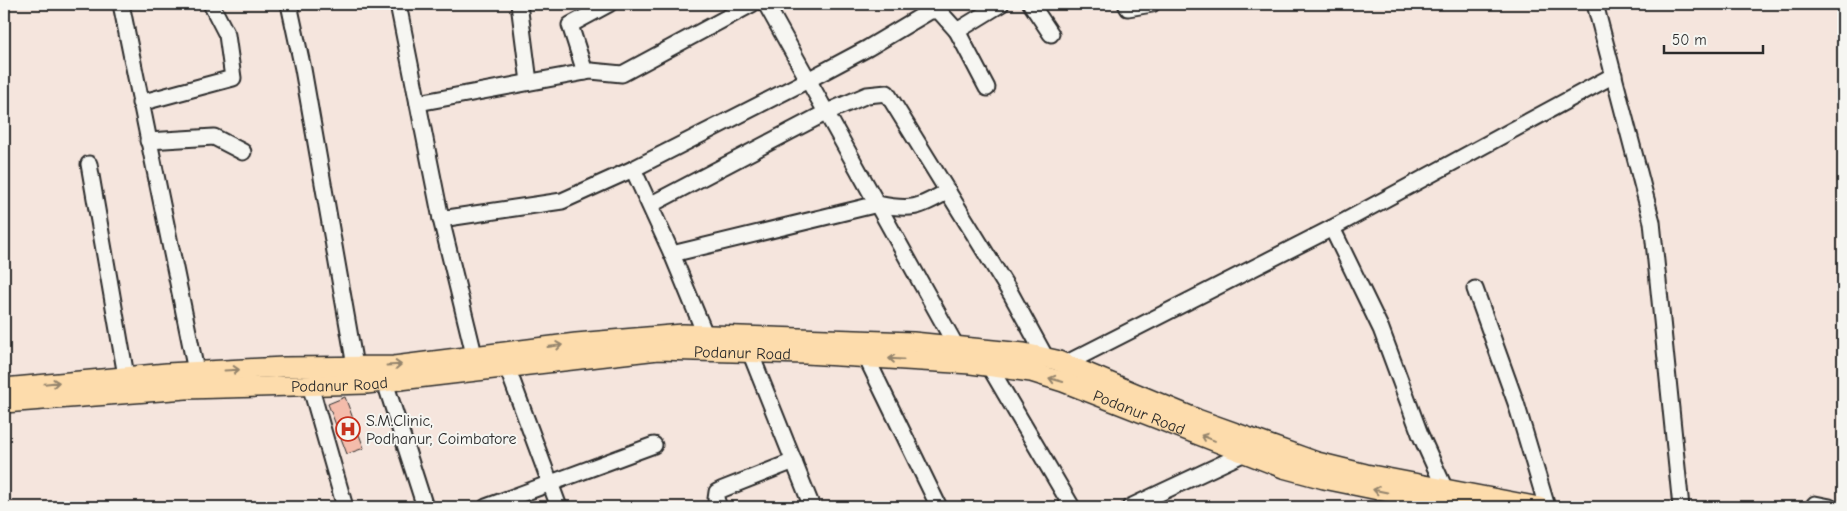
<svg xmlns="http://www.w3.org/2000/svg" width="1847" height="511" viewBox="0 0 1847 511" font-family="'Comic Neue',sans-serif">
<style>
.building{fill:#f4bcab;stroke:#2b2b2b}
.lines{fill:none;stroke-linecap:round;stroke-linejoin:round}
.minor-casing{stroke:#2b2b2b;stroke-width:19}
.major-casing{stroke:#2b2b2b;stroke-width:22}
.minor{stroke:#f6f6f2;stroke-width:15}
.major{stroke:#fddcac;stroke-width:19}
.oneway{stroke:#94846c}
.labels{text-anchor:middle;stroke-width:4;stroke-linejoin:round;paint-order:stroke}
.street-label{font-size:16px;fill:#2b2b2b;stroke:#f6f6f2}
.poi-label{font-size:16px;fill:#2b2b2b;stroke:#f6f6f2;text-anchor:start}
</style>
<rect width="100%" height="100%" fill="#f5e5dd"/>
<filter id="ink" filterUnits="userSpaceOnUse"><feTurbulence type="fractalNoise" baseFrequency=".02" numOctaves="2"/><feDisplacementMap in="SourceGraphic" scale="10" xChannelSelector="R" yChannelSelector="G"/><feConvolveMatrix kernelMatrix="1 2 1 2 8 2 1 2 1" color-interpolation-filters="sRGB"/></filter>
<g filter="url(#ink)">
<!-- building -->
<polygon class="building" points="345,397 364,448 347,454 328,404"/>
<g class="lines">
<!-- minor casing -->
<g class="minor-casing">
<g id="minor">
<polyline points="121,4 196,371"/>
<polyline points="289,4 303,69 355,366"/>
<polyline points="398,4 441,219 472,346 475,367"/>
<polyline points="519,4 529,82"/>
<polyline points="766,4 956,346 956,354"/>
<polyline points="1031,4 1051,34"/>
<polyline points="1126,4 1128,8 1152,4"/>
<polyline points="1595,4 1652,222 1681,507"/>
<polyline points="956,29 987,88"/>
<polyline points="585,72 570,25 609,4"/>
<polyline points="140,103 233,78 227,35 211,4"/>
<polyline points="418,103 591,71 622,74 752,4"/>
<polyline points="148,141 214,137 243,152"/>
<polyline points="89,164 126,376"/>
<polyline points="633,169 672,254 705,334"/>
<polyline points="650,205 827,112 867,95 887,93 1011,294 1046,358"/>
<polyline points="441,219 562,201 633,169 808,80 868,48 930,11 939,11 957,31 1001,4"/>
<polyline points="1332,228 1381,329 1420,434 1445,489"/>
<path d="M672,254L878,204C911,211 919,208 948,191"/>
<polyline points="1475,289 1516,403 1547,507"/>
<polyline points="750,352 812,507"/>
<polyline points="866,357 939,507"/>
<polyline points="504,359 559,507"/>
<polyline points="1065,364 1332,228 1614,75"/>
<polyline points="989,366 1072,507"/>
<polyline points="385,382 425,507"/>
<polyline points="310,385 345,507"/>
<polyline points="1815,504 1830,507"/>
<polyline points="486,507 654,445"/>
<polyline points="719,507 716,499 717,492 723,489 794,461"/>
<polyline points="1130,507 1245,453"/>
</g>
</g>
<!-- major casing -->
<g class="major-casing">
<g id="major">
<polyline points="4,388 167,373 284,367 394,366 576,343 683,334 913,342 1024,353 1056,360 1197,419 1317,462 1366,474 1539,507"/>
<path id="s1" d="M4,403L186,389L366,384L658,350L806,354L971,364L1031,372L1063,382L1283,468L1324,479L1462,507"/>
</g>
</g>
<!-- minor -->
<use href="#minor" class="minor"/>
<!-- major -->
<use href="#major" class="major"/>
</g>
<!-- one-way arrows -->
<defs><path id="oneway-shaft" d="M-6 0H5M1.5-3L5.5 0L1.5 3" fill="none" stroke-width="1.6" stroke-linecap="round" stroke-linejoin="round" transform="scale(1.25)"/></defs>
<g class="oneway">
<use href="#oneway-shaft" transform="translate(555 346) rotate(-8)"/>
<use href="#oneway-shaft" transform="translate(896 359) rotate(-177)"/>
<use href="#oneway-shaft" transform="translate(394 365) rotate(-3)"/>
<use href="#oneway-shaft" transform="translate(232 370) rotate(-3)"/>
<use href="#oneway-shaft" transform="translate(1056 380) rotate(-164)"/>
<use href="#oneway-shaft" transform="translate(52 383) rotate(-6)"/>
<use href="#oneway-shaft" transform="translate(1208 438) rotate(-158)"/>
<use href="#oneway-shaft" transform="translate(1380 491) rotate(-169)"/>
</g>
</g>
<!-- icons -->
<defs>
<g id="hospital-ring" transform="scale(1.25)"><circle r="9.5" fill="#f6f6f2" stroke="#c8321e" stroke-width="1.5"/><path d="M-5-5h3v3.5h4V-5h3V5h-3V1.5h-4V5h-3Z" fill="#c8321e"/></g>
</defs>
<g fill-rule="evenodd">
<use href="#hospital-ring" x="348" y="429"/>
</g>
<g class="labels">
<!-- street labels -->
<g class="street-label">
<text dy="6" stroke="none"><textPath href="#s1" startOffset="741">Podanur Road</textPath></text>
<text dy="6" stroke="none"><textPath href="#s1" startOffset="336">Podanur Road</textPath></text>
<text dy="6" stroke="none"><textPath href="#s1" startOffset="1146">Podanur Road</textPath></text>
</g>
<!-- poi labels -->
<g class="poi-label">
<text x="366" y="426">S.M.Clinic,<tspan x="366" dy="18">Podhanur, Coimbatore</tspan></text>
</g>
</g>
<!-- margin -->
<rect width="1847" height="511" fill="none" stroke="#f6f6f2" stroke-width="20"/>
<rect x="10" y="10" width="1827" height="491" fill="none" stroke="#2b2b2b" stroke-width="2" filter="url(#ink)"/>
<!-- scale -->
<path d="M1664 45v8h99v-8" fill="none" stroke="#2b2b2b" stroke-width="2.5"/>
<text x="1672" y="45" font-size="15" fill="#2b2b2b" stroke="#f6f6f2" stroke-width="4" paint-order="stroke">50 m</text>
</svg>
